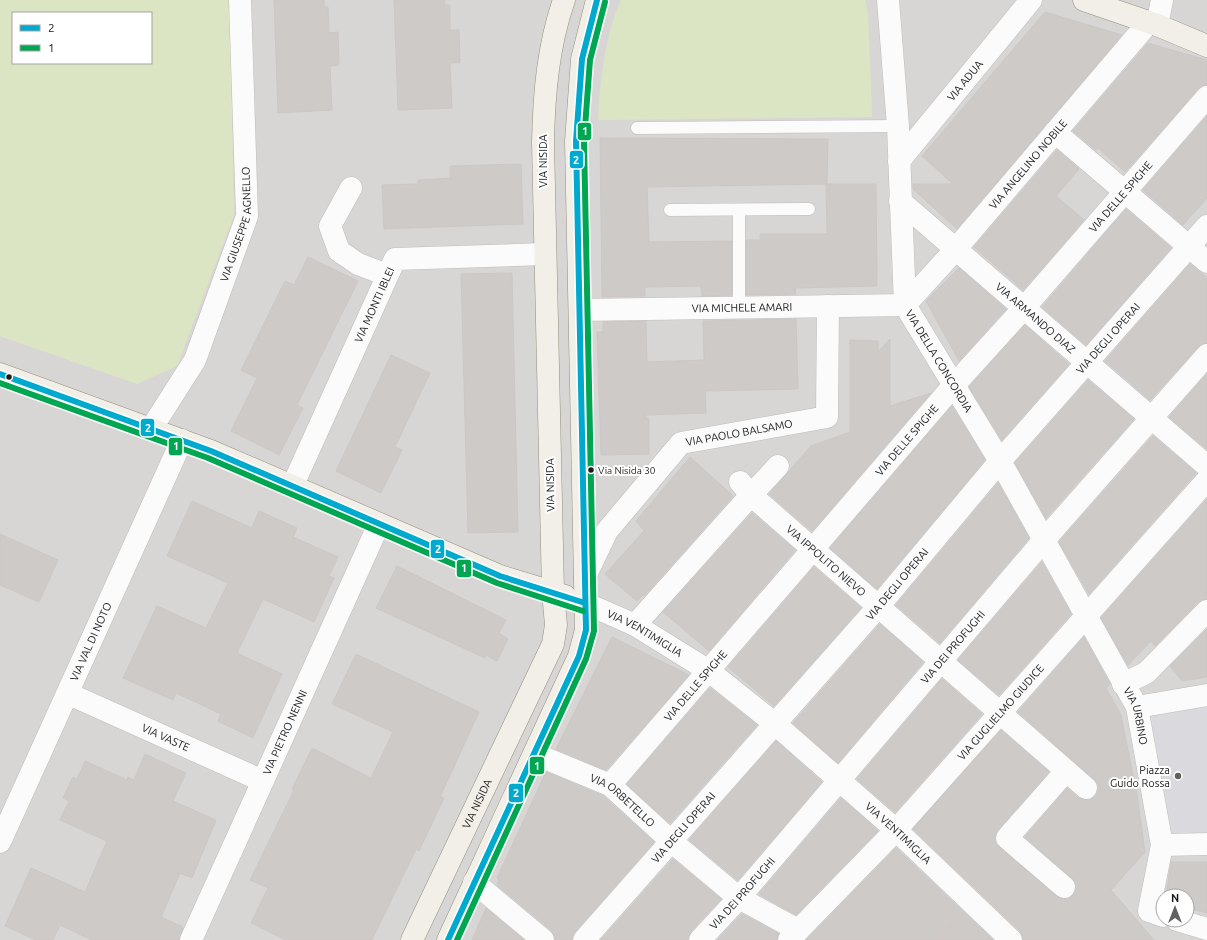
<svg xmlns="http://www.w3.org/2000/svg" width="1207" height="940" viewBox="0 0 1207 940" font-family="Ubuntu,sans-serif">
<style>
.residential{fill:#d8d6d5;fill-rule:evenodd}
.grass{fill:#dce5c3;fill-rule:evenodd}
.plaza{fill:#dadade}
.building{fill:#cecac8;stroke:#ccc7c5}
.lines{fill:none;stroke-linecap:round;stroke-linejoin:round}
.lane-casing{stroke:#bebdbb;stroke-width:13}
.street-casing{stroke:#bebdbb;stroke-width:23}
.secondary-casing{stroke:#928f7d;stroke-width:23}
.path{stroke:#d4c5c6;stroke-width:2.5;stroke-dasharray:2 2;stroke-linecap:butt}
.lane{stroke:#fcfbfb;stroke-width:12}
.street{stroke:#fcfbfb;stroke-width:22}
.secondary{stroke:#f2efe8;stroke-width:22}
.bus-1-casing{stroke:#fff;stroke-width:9}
.bus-2-casing{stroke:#fff;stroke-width:9}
.bus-1{stroke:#00a9ce;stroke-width:6}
.bus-2{stroke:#00a651;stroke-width:6}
.bus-dot{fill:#1a1a1a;stroke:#fff;stroke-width:1.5}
.poi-dot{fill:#626160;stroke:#fff;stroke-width:1.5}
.labels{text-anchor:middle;stroke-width:4;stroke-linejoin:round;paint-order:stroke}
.bus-label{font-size:10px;fill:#1a1a1a;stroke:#fff;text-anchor:start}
.street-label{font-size:11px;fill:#1a1a1a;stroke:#fff}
.poi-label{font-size:11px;fill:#1a1a1a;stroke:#fff;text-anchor:end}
.line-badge{stroke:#fff;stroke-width:1.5}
.badge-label{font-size:11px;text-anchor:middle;font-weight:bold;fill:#fff}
</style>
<rect width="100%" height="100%" fill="#e9e6e3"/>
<!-- residential -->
<path class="residential" d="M0,0H1207V940H0ZM13,13H151V63H13ZM1163,896H1187V920H1163Z"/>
<!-- grass -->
<g class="grass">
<path d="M0,0H230L234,215L177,366L137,384L0,336ZM13,13H151V63H13Z"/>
<path d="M621,0H865L868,13L872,117L598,120C600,80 605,37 621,0Z"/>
</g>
<!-- plaza -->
<polygon class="plaza" points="1207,695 1207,844 1162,845 1137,707"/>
<!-- building -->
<g class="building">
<polygon points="274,0 324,0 324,7 328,7 329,33 338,32 339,65 330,66 332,110 278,113"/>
<polygon points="394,0 445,0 445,5 450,5 450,30 459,30 460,63 450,63 452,108 398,110"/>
<polygon points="1045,12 1122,35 957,229 913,189 913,184 953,184 922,156"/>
<polygon points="1148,43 1207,60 1207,85 1198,89 1125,172 1098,148 1096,150 1073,131"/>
<polygon points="1207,116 1207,198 1183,225 1143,190"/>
<polygon points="600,138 828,139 827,184 647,187 649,242 732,241 732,295 702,296 701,286 645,287 645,296 602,297"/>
<polygon points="1057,150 1079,169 1056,196 1084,220 1023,290 974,247"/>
<polygon points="521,164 523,224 384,229 382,185 418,184 418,180 450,178 450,166"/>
<polygon points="826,184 876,184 877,286 795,288 796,294 746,295 746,240 760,240 760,234 827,234"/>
<polygon points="1126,209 1171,248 1086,345 1042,307"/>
<polygon points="308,257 358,281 297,405 303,408 279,455 231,431 257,378 241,370 285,281 294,285"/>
<polygon points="1190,264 1207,278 1207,343 1198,347 1150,400 1105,361"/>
<polygon points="959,268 1006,309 959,361 926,301"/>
<polygon points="512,273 518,532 468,533 461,274"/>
<polygon points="796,319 798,389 705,391 706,413 644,415 649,419 649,454 601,455 597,332 603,332 603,322 646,321 647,362 704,360 703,321"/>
<polygon points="1025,325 1069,364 1002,440 969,387"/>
<polygon points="890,339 890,406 931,393 812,531 769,494 811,446 850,432 850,340 878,341 878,352"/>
<polygon points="391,355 430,373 395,447 402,450 381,493 336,471"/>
<polygon points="1207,374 1207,449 1169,417"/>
<polygon points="1088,380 1134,419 1046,518 1015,463"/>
<polygon points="952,406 985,460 877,589 830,548"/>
<polygon points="1153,436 1196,473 1089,594 1059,542"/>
<polygon points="690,457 733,496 644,596 643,595 637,601 605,574 644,531 636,521"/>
<polygon points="998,483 1029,538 940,643 896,605"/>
<polygon points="1207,499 1207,599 1198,602 1155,646 1151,641 1128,665 1101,618"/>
<polygon points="192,501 252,528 259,511 297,528 293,537 338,557 329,576 334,578 314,622 263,599 237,653 282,674 253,738 218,721 221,714 176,693 173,700 123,678 157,606 206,628 228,583 167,556"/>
<polygon points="752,513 795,550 709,651 663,612"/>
<polygon points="0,534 58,560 39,602 0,585"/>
<polygon points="1042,562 1071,614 999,695 958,660"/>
<polygon points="397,566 506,620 499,633 508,639 497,661 486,655 485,658 376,608"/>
<polygon points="814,567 861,608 774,706 728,667"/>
<polygon points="880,624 923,662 838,763 793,723"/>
<polygon points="1207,629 1207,677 1182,681 1170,666"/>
<polygon points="612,637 689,675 606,770 556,749"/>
<polygon points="1084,637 1110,684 1106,688 1121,715 1137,795 1145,852 1111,890 1154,940 1023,940 1020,931 913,829 1001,730 1049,772 998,830 995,836 995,842 999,847 1056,896 1062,899 1068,899 1073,895 1076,889 1076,883 1072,878 1025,837 1067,788 1078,798 1083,800 1090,800 1096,796 1098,791 1098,784 1094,779 1018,712"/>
<polygon points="356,654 479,712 440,797 444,798 419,851 416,849 372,940 286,940 251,923 268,888 250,880 294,790 292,789 312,748 371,778 393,732 332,704"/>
<polygon points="942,679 982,714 895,812 857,779"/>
<polygon points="710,688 757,725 670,823 627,784"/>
<polygon points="776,741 822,782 738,880 689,840"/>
<polygon points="145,754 186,773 173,801 216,820 192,878 180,873 161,917 183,927 179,940 92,940 60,925 53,940 36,940 5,926 31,868 85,892 107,841 60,820 69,801 63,798 73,777 77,779 85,761 127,780 128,777 134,780"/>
<polygon points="546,772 603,796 654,842 575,932 572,940 555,940 551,930 497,885 499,880 497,878"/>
<polygon points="841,798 878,831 796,915 759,894"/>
<polygon points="896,848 993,940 806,940"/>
<polygon points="673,859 721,899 691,931 688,940 601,940"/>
<polygon points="1171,862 1207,862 1207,913 1187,908 1187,896 1166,896"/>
<polygon points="486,908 524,940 472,940"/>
<polygon points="742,914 779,934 777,940 717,940"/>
</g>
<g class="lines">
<!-- lane casing -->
<g class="lane-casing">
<g id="lane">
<polyline points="637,128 898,126"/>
<polyline points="670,210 809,209"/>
<polyline points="739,210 739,307"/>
</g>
</g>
<!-- street casing -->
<g class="street-casing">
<g id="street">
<path id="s1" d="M888,0L898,126L905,305L1000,461L1137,707L1162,845L1149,911L1163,916"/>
<polyline points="1157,25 1162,0"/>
<polyline points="1055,132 1207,262"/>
<path id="s2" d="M899,161L1031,0"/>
<polyline points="351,188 330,226 339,251 358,264 387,275"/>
<path id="s3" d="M900,201L1207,466"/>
<path id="s4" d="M580,310L905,305L955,250L1149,22"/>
<path id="s5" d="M151,429L195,360L247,216L240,0"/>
<polyline points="740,482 751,495 778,466"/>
<path id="s6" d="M292,487L395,259L544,254"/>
<path id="s7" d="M585,577L607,531L681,443L827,417L828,306"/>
<path id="s8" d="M585,603L635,625L709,671L774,723L896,830L1011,940"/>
<path id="s9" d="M635,625L751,495L1086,788"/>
<polyline points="1123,684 1146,673 1207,611"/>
<path id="s10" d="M69,694L263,781"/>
<polyline points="1137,707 1207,695"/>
<path id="s11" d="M535,754L610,785L671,841L739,898L798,930"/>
<path id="s12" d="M610,785L954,385L1024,308L1207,97"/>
<path id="s13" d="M0,842L182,440"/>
<polyline points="1162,845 1207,844"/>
<polyline points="474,882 543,940"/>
<polyline points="1064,887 1007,838 1066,771"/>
<polyline points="1177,920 1207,929"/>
<path id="s14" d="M191,940L379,524"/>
<path id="s15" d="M584,940L878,607L1000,461L1207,226"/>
<path id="s16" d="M700,940L739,898L1044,540L1207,355"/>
<path id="s17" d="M789,940L896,830L1207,480"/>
</g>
</g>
<!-- secondary casing -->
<g class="secondary-casing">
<g id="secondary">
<polyline points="1084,0 1157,25 1207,46"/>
<polyline points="0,374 211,451 500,576 565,596"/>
<path id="s18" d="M412,940L553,644L556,625L553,592L543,142C544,94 548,46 564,0"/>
<polyline points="448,940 579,656 586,630 576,141 582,59 597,0"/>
</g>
</g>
<!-- path -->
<polyline class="path" points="937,940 954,922"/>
<!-- lane -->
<use href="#lane" class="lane"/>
<!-- street -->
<use href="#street" class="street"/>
<!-- secondary -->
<use href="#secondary" class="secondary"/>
<!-- bus-1 casing -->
<g class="bus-1-casing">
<g id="bus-1">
<polyline points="0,374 211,451 500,576 585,603"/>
<polyline points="448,940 579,656 586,630 576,141 582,59 597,0"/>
</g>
</g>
<!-- bus-2 casing -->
<g class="bus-2-casing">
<g id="bus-2">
<polyline points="0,383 208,458 497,583 583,611"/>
<polyline points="457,940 586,659 594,631 584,141 590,60 605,2"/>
</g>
</g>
<!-- bus-1 -->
<use href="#bus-1" class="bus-1"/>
<!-- bus-2 -->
<use href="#bus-2" class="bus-2"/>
</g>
<!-- markers -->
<g class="bus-dot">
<circle cx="9" cy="377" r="3.5"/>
<circle cx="591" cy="470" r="3.5"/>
</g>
<circle class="poi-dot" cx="1178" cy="776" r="4"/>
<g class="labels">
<!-- bus labels -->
<g class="bus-label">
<text x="598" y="474">Via Nisida 30</text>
</g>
<!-- street labels -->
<g class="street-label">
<text dy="4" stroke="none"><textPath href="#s2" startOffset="104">VIA ADUA</textPath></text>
<text transform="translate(543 161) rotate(-90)" y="4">VIA NISIDA</text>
<text dy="4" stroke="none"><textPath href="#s4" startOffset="512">VIA ANGELINO NOBILE</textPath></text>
<text dy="4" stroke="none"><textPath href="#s12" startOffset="779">VIA DELLE SPIGHE</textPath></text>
<text dy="4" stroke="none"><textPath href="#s5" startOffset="225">VIA GIUSEPPE AGNELLO</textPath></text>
<text dy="4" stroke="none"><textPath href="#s6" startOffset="200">VIA MONTI IBLEI</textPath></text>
<text dy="4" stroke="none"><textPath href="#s4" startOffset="162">VIA MICHELE AMARI</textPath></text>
<text dy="4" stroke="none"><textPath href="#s3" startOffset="179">VIA ARMANDO DIAZ</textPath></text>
<text dy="4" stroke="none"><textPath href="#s15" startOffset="798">VIA DEGLI OPERAI</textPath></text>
<text dy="4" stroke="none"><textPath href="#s1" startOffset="371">VIA DELLA CONCORDIA</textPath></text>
<text dy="4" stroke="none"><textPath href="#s7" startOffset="225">VIA PAOLO BALSAMO</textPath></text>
<text dy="4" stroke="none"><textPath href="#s12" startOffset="455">VIA DELLE SPIGHE</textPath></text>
<text transform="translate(550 485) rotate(-91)" y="4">VIA NISIDA</text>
<text dy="4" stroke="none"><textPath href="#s9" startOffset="274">VIA IPPOLITO NIEVO</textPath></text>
<text dy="4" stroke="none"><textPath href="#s15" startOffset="474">VIA DEGLI OPERAI</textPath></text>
<text dy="4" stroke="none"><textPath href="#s8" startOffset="67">VIA VENTIMIGLIA</textPath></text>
<text dy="4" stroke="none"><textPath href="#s13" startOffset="220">VIA VAL DI NOTO</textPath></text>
<text dy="4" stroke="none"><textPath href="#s16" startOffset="387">VIA DEI PROFUGHI</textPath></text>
<text dy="4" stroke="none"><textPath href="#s12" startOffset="131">VIA DELLE SPIGHE</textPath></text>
<text dy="4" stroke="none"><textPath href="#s17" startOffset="311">VIA GUGLIELMO GIUDICE</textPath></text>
<text dy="4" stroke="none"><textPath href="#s1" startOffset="778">VIA URBINO</textPath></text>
<text dy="4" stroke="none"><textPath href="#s14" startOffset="228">VIA PIETRO NENNI</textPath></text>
<text dy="4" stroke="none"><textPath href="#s10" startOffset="106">VIA VASTE</textPath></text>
<text dy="4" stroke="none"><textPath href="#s11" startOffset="100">VIA ORBETELLO</textPath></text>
<text dy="4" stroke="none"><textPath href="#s18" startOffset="151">VIA NISIDA</textPath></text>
<text dy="4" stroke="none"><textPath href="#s15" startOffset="150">VIA DEGLI OPERAI</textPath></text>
<text dy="4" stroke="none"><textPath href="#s8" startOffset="391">VIA VENTIMIGLIA</textPath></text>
<text dy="4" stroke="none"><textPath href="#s16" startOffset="63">VIA DEI PROFUGHI</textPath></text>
</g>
<!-- poi labels -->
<g class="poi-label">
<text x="1170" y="774">Piazza<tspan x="1170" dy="13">Guido Rossa</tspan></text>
</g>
</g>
<g class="line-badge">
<rect x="577" y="122" width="15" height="19" rx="4" fill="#00a651"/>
<rect x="569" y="150" width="15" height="19" rx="4" fill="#00a9ce"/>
<rect x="140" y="418" width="15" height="19" rx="4" fill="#00a9ce"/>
<rect x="168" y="437" width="15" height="19" rx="4" fill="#00a651"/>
<rect x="430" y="539" width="15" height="20" rx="4" fill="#00a9ce"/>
<rect x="456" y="559" width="16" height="19" rx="4" fill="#00a651"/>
<rect x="529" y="756" width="16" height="19" rx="4" fill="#00a651"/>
<rect x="508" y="783" width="16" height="20" rx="4" fill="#00a9ce"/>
</g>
<g class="badge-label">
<text x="585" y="135">1</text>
<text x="576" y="164">2</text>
<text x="148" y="432">2</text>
<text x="176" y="450">1</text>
<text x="438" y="553">2</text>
<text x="464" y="572">1</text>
<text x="537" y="770">1</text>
<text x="516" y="797">2</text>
</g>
<!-- legend -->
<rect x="12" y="12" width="140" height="52" fill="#ffffff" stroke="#a3a3a3"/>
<rect x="20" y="25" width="20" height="6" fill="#00a9ce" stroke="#a3a3a3"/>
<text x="48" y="32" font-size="12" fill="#1a1a1a">2</text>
<rect x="20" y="45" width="20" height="6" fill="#00a651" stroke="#a3a3a3"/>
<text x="48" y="52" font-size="12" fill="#1a1a1a">1</text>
<!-- north arrow -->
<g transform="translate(1175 908)"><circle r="19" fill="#ffffff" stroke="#a3a3a3"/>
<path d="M0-3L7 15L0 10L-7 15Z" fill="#626160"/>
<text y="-6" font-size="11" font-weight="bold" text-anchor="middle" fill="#1a1a1a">N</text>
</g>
</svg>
